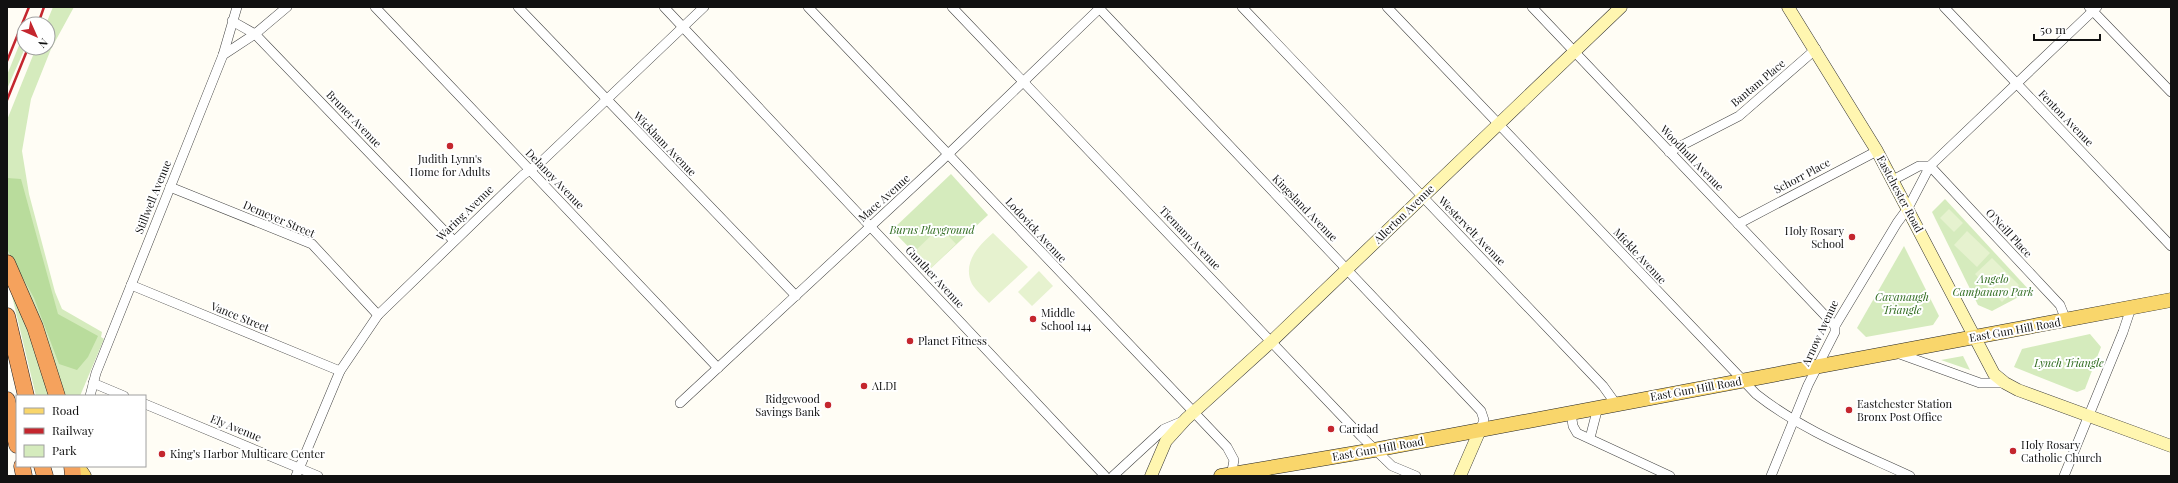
<svg xmlns="http://www.w3.org/2000/svg" width="2178" height="483" viewBox="0 0 2178 483" font-family="'Playfair Display',serif">
<style>
.green{fill:#d5ebbd}
.forest{fill:#b9dc9c}
.pitch{fill:#e6f2cf}
.lines{fill:none;stroke-linecap:round;stroke-linejoin:round}
.minor-casing{stroke:#444;stroke-width:10}
.secondary-casing{stroke:#333;stroke-width:13}
.primary-casing{stroke:#222;stroke-width:15}
.motorway-casing{stroke:#222;stroke-width:17}
.minor{stroke:#fff;stroke-width:9}
.secondary{stroke:#fff6b0;stroke-width:12}
.primary{stroke:#f9d66b;stroke-width:14}
.motorway{stroke:#f5a25d;stroke-width:16}
.rail{stroke:#c4262e;stroke-width:2.5}
.poi-dot{fill:#c4262e;stroke:#fff;stroke-width:1.5}
.labels{text-anchor:middle;stroke-width:4;stroke-linejoin:round;paint-order:stroke}
.street-label{font-size:11px;fill:#111;stroke:#fff}
.poi-label{font-size:11px;fill:#111;stroke:#fff;text-anchor:start}
.park-label{font-size:11px;font-style:italic;fill:#2f6b1f;stroke:#fff}
</style>
<rect width="100%" height="100%" fill="#fffdf5"/>
<!-- green -->
<g class="green">
<polygon points="53,7 74,7 51,49 31,99 22,151 29,194 55,292 62,309 102,332 101,337 104,339 80,396 63,396 7,255 7,120 36,48 48,48 48,24 46,24"/>
<polygon points="24,33 25,48 7,89 7,75"/>
<polygon points="951,174 988,215 930,269 892,230"/>
<polygon points="1945,199 2030,291 1992,311 1978,305 1932,212"/>
<polygon points="1904,246 1939,316 1933,325 1866,337 1857,328"/>
<polygon points="7,275 53,396 36,396"/>
<polygon points="2090,334 2101,347 2085,389 2077,392 2014,367 2022,349"/>
<polygon points="1963,356 1970,370 1941,360"/>
</g>
<!-- forest -->
<polygon class="forest" points="7,178 21,179 58,314 98,336 88,357 77,370 59,364 34,298 7,249"/>
<!-- pitch -->
<g class="pitch">
<polygon points="1949,209 1963,223 1954,232 1940,218"/>
<polygon points="940,227 956,244 930,269 914,252"/>
<polygon points="1967,231 1990,253 1977,267 1954,245"/>
<path d="M993,233L1028,267L989,303C984,297 976,291 972,284C962,263 978,246 993,233Z"/>
<polygon points="1992,258 2019,285 2002,302 1975,274"/>
<polygon points="1039,271 1053,286 1032,306 1018,292"/>
</g>
<g class="lines">
<!-- minor casing -->
<g class="minor-casing">
<g id="minor">
<polyline points="375,7 718,368"/>
<polyline points="518,7 796,296"/>
<polyline points="664,7 1105,476"/>
<polyline points="808,7 1227,447 1234,460 1231,476"/>
<polyline points="952,7 1361,436 1392,466 1416,476"/>
<polyline points="1098,7 1481,411 1484,420 1480,430"/>
<polyline points="1242,7 1603,386 1616,404"/>
<path d="M1387,7L1756,394C1803,431 1856,451 1910,476"/>
<polyline points="1532,7 1835,326"/>
<polyline points="1944,7 2171,246"/>
<polyline points="2089,7 2171,92"/>
<polyline points="232,21 255,34 454,241"/>
<polyline points="223,55 255,34 287,7"/>
<polyline points="1669,152 1739,116 1816,49"/>
<polyline points="1893,180 1919,166 1930,166 2060,305 2066,320"/>
<polyline points="170,187 312,244 378,315"/>
<polyline points="1738,224 1877,151"/>
<polyline points="131,285 340,371"/>
<polyline points="1897,353 1980,383 2005,383"/>
<polyline points="93,383 124,396"/>
<polyline points="90,396 96,373 223,55 237,7"/>
<polyline points="680,403 941,161 1101,7"/>
<polyline points="145,404 318,476"/>
<polyline points="1571,413 1573,426 1577,433 1670,476"/>
<polyline points="1590,438 1598,407"/>
<polyline points="296,476 340,371 378,315 523,175 541,162 704,7"/>
<polyline points="1113,476 1164,429 1183,421"/>
<polyline points="1771,476 1808,385 1835,332 1835,326 1897,223 1908,208 1930,166 2097,7"/>
<polyline points="2064,476 2123,332 2131,308"/>
</g>
</g>
<!-- secondary casing -->
<g class="secondary-casing">
<g id="secondary">
<polyline points="1788,7 1877,151 1994,374 2005,383 2018,390 2171,446"/>
<polyline points="1151,476 1166,441 1186,419 1272,341 1621,7"/>
<polyline points="1460,476 1480,430"/>
</g>
</g>
<!-- primary casing -->
<g class="primary-casing">
<g id="primary">
<polyline points="77,466 84,476"/>
<polyline points="1221,476 1374,450 2171,300"/>
</g>
</g>
<!-- motorway casing -->
<g class="motorway-casing">
<g id="motorway">
<polyline points="7,263 35,327 57,396"/>
<polyline points="7,316 26,396"/>
<polyline points="7,400 17,445"/>
<polyline points="22,466 24,476"/>
<polyline points="42,466 45,476"/>
<polyline points="72,466 73,476"/>
</g>
</g>
<!-- minor -->
<use href="#minor" class="minor"/>
<!-- secondary -->
<use href="#secondary" class="secondary"/>
<!-- primary -->
<use href="#primary" class="primary"/>
<!-- motorway -->
<use href="#motorway" class="motorway"/>
<!-- rail -->
<g class="rail">
<polyline points="38,24 44,7"/>
<polyline points="7,61 29,7"/>
<polyline points="7,100 28,48"/>
</g>
</g>
<!-- markers -->
<g class="poi-dot">
<circle cx="450" cy="146" r="4"/>
<circle cx="1852" cy="237" r="4"/>
<circle cx="1033" cy="319" r="4"/>
<circle cx="910" cy="341" r="4"/>
<circle cx="864" cy="386" r="4"/>
<circle cx="828" cy="405" r="4"/>
<circle cx="1849" cy="410" r="4"/>
<circle cx="1331" cy="429" r="4"/>
<circle cx="2013" cy="451" r="4"/>
<circle cx="162" cy="454" r="4"/>
</g>
<g class="labels">
<!-- street labels -->
<g class="street-label">
<text transform="translate(1758 83) rotate(-40)" y="4">Bantam Place</text>
<text transform="translate(2066 118) rotate(46)" y="4">Fenton Avenue</text>
<text transform="translate(354 119) rotate(46)" y="4">Bruner Avenue</text>
<text transform="translate(665 144) rotate(46)" y="4">Wickham Avenue</text>
<text transform="translate(1692 158) rotate(46)" y="4">Woodhull Avenue</text>
<text transform="translate(1802 176) rotate(-28)" y="4">Schorr Place</text>
<text transform="translate(555 179) rotate(46)" y="4">Delanoy Avenue</text>
<text transform="translate(1900 194) rotate(62)" y="4">Eastchester Road</text>
<text transform="translate(153 197) rotate(-68)" y="4">Stillwell Avenue</text>
<text transform="translate(884 198) rotate(-42)" y="4">Mace Avenue</text>
<text transform="translate(1305 208) rotate(46)" y="4">Kingsland Avenue</text>
<text transform="translate(465 213) rotate(-44)" y="4">Waring Avenue</text>
<text transform="translate(1404 214) rotate(-44)" y="4">Allerton Avenue</text>
<text transform="translate(279 219) rotate(23)" y="4">Demeyer Street</text>
<text transform="translate(1036 230) rotate(47)" y="4">Lodovick Avenue</text>
<text transform="translate(1472 231) rotate(46)" y="4">Westervelt Avenue</text>
<text transform="translate(2009 233) rotate(47)" y="4">O'Neill Place</text>
<text transform="translate(1190 238) rotate(46)" y="4">Tiemann Avenue</text>
<text transform="translate(1640 256) rotate(47)" y="4">Mickle Avenue</text>
<text transform="translate(935 277) rotate(47)" y="4">Gunther Avenue</text>
<text transform="translate(240 317) rotate(22)" y="4">Vance Street</text>
<text transform="translate(2015 330) rotate(-10)" y="4">East Gun Hill Road</text>
<text transform="translate(1820 333) rotate(-65)" y="4">Arnow Avenue</text>
<text transform="translate(1696 389) rotate(-10)" y="4">East Gun Hill Road</text>
<text transform="translate(236 428) rotate(22)" y="4">Ely Avenue</text>
<text transform="translate(1378 449) rotate(-10)" y="4">East Gun Hill Road</text>
</g>
<!-- poi labels -->
<g class="poi-label">
<text x="450" y="163" text-anchor="middle">Judith Lynn's<tspan x="450" dy="13">Home for Adults</tspan></text>
<text x="1844" y="235" text-anchor="end">Holy Rosary<tspan x="1844" dy="13">School</tspan></text>
<text x="1041" y="317">Middle<tspan x="1041" dy="13">School 144</tspan></text>
<text x="918" y="345">Planet Fitness</text>
<text x="872" y="390">ALDI</text>
<text x="820" y="403" text-anchor="end">Ridgewood<tspan x="820" dy="13">Savings Bank</tspan></text>
<text x="1857" y="408">Eastchester Station<tspan x="1857" dy="13">Bronx Post Office</tspan></text>
<text x="1339" y="433">Caridad</text>
<text x="2021" y="449">Holy Rosary<tspan x="2021" dy="13">Catholic Church</tspan></text>
<text x="170" y="458">King’s Harbor Multicare Center</text>
</g>
<!-- park labels -->
<g class="park-label">
<text x="932" y="234">Burns Playground</text>
<text x="1993" y="283">Angelo<tspan x="1993" dy="13">Campanaro Park</tspan></text>
<text x="1902" y="301">Cavanaugh<tspan x="1902" dy="13">Triangle</tspan></text>
<text x="2069" y="367">Lynch Triangle</text>
</g>
</g>
<!-- border -->
<rect width="2178" height="483" fill="none" stroke="#111111" stroke-width="16"/>
<!-- legend -->
<rect x="16" y="395" width="130" height="72" fill="#ffffff" stroke="#a0a0a0"/>
<rect x="24" y="408" width="20" height="6" fill="#f9d66b" stroke="#a0a0a0"/>
<text x="52" y="415" font-size="12" fill="#111111">Road</text>
<rect x="24" y="428" width="20" height="6" fill="#c4262e" stroke="#a0a0a0"/>
<text x="52" y="435" font-size="12" fill="#111111">Railway</text>
<rect x="24" y="445" width="20" height="12" fill="#d5ebbd" stroke="#a0a0a0"/>
<text x="52" y="455" font-size="12" fill="#111111">Park</text>
<!-- north arrow -->
<g transform="translate(36 36) rotate(135)"><circle r="19" fill="#ffffff" stroke="#a0a0a0"/>
<path d="M0-3L7 15L0 10L-7 15Z" fill="#c4262e"/>
<text y="-6" font-size="11" font-weight="bold" text-anchor="middle" fill="#111111">N</text>
</g>
<!-- scale -->
<path d="M2034 34v6h66v-6" fill="none" stroke="#111111" stroke-width="2"/>
<text x="2040" y="34" font-size="12" fill="#111111" stroke="#ffffff" stroke-width="3" paint-order="stroke">50 m</text>
</svg>
